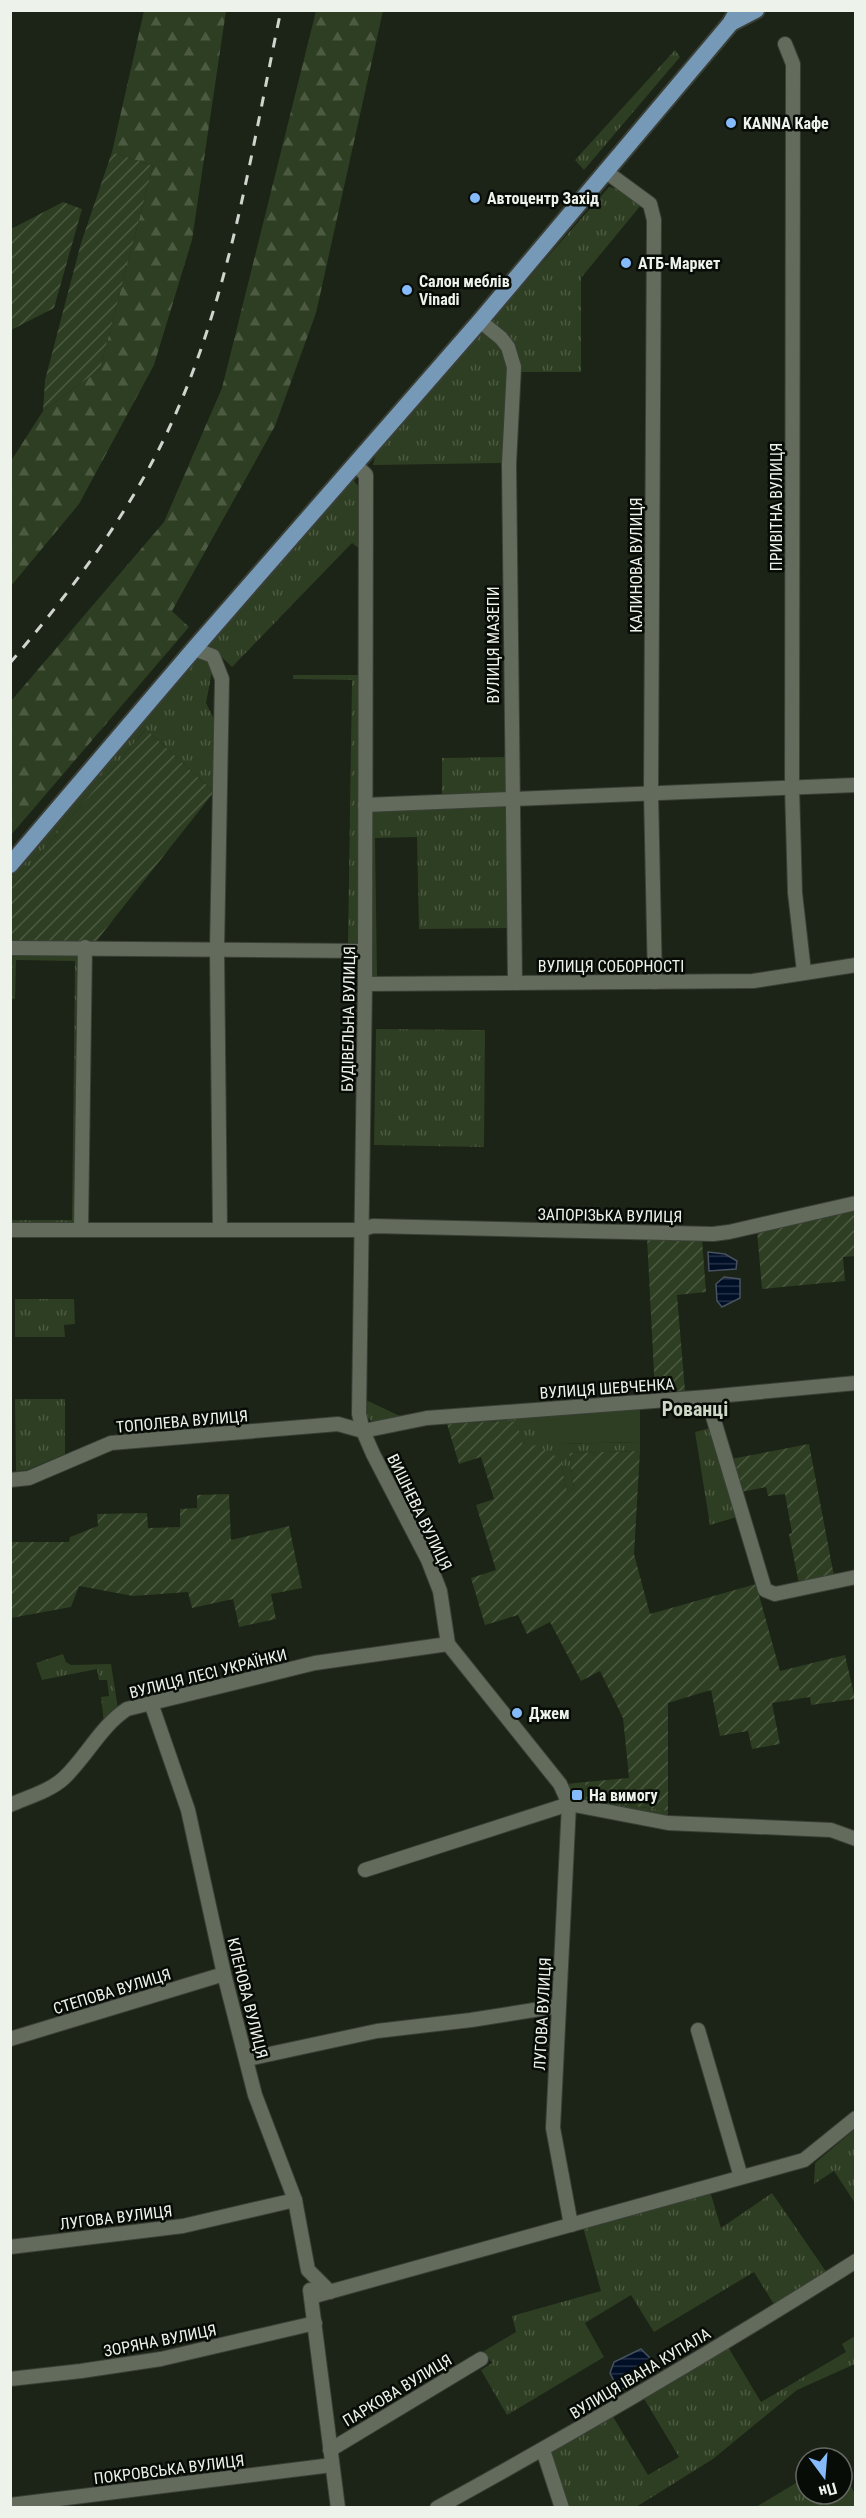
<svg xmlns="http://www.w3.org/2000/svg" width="866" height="2518" viewBox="0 0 866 2518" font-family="'Roboto Condensed',sans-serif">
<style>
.grass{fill:url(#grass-tufts)}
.forest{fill:url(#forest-firs)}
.park{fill:#2e3e22}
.garden{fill:url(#garden-furrows)}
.water{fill:url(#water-rules);stroke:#475261;stroke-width:1.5}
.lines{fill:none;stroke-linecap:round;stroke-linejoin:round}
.minor-casing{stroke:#3a3f36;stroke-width:16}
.major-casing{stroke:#3a3f36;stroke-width:20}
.minor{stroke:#636b5d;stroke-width:14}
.major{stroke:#7799b8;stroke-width:16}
.rail{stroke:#cfd4cc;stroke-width:3;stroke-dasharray:10 10;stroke-linecap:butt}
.poi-dot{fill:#85bbfb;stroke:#080c07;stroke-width:2}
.labels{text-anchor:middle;stroke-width:5;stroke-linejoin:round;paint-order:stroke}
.poi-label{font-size:16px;font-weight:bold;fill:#edf2ea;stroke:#080c07;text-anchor:start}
.street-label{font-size:16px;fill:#edf2ea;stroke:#080c07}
.quarter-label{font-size:20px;font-weight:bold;fill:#ced8c7;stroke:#080c07}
</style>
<defs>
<pattern id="grass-tufts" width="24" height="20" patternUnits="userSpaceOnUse" patternTransform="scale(1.5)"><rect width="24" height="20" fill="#2e3e22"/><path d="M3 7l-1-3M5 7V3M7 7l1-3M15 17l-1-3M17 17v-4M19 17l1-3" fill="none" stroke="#4d5a42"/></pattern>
<pattern id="forest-firs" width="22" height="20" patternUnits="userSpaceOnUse" patternTransform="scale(1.5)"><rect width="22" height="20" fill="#2e3e22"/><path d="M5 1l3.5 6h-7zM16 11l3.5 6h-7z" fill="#4d5a42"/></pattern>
<pattern id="garden-furrows" width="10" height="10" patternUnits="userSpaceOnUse" patternTransform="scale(1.5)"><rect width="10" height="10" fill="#2e3e22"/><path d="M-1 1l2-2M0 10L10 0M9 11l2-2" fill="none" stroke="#4d5a42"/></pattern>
<pattern id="water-rules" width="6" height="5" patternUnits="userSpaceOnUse" patternTransform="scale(1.5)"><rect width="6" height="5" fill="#000e26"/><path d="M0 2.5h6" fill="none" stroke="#263246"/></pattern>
</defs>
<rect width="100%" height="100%" fill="#1c2317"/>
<!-- grass -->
<g class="grass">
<polygon points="675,50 680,57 584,170 575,160"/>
<polygon points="609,187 619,189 641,205 581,278 581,372 517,372 491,321"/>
<path d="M482,331C487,335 493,338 497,343C519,367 507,433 501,463L373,465L376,453Z"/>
<polygon points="353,480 361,489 361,550 352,543 232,667 208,644 334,495 338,497"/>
<polygon points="198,657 207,657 213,666 206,703 217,725 214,792 146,729 11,888 11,873"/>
<polygon points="293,675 361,675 359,944 348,944 352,680 293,679"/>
<polygon points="505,757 506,793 442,794 442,758"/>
<polygon points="506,803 508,928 419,929 417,837 375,838 377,978 371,978 369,809"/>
<polygon points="82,950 78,1227 10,1226 11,1220 72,1220 75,961 16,960 15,999 11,999 11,951"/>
<polygon points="376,1029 485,1030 484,1147 374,1145"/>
<polygon points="15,1299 74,1299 75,1324 64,1325 65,1337 15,1337"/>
<polygon points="15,1399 65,1399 65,1454 27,1470 16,1471"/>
<polygon points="366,1400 402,1417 375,1424 366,1416"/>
<polygon points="531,1416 559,1444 640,1442 640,1451 569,1453 574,1489 567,1491 560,1459 523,1448 505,1421 447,1424 446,1421"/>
<polygon points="710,1428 737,1517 710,1525 695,1432"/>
<polygon points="63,1654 66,1662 71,1665 111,1664 118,1709 104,1723 101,1697 109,1696 107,1680 99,1680 97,1669 42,1680 36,1663"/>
<polygon points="585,1782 586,1799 668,1811 668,1817 580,1801 583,1797 576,1789 572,1791 567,1784"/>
<polygon points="855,2129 856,2203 855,2203 834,2171 814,2184 815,2163"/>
<polygon points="710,2191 721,2228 772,2193 827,2273 775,2306 754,2272 654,2332 631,2295 585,2323 604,2357 507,2415 481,2370 492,2363 484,2351 516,2332 512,2316 601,2291 583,2227"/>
<polygon points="855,2336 855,2364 797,2390 713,2459 636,2507 566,2507 548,2453 612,2415 648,2475 679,2457 643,2397 728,2347 761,2402 846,2352 842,2344"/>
<polygon points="842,2471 855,2494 855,2507 756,2507 806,2477 806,2494 842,2494"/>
</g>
<!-- forest -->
<g class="forest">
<polygon points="144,11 226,11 192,240 154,365 79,504 11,586 11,461 43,411 100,369 153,166 112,152"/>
<polygon points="316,11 383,11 316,313 275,426 172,611 189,627 11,835 11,701 164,522 222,388"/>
</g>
<!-- park -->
<polygon class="park" points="640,1407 640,1442 559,1444 533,1424 531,1416"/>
<!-- garden -->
<g class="garden">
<polygon points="112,152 153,166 100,369 43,411 45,380 81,243"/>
<polygon points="63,202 82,209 54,308 11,330 11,229"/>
<polygon points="146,729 214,792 94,944 11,945 11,888"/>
<polygon points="855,1209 855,1256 843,1257 845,1281 762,1289 757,1231"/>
<polygon points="647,1238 702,1239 706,1292 677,1295 685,1391 655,1393"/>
<polygon points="505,1421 517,1422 523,1447 537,1445 560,1459 567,1491 574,1489 569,1453 640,1451 634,1554 650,1614 756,1584 780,1671 845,1655 855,1699 811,1705 810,1697 772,1703 780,1744 752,1749 748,1731 720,1736 711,1690 668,1703 668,1811 586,1799 585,1782 629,1778 623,1718 600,1671 581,1681 550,1622 527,1634 518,1615 485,1625 471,1578 496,1570 476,1505 494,1499 481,1457 459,1464 447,1424"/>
<polygon points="809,1444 834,1576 799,1584 789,1534 792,1533 785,1494 768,1496 766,1487 741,1492 731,1459"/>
<polygon points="229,1494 231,1540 289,1526 302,1588 271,1594 276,1619 239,1627 233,1599 192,1608 188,1592 133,1596 79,1586 71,1607 11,1618 11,1542 69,1542 70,1537 98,1526 97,1514 147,1513 148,1528 180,1527 180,1509 197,1508 197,1495"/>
</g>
<!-- water -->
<g class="water">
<polygon points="708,1252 725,1254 737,1261 736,1269 709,1271"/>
<polygon points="724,1277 740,1279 740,1298 722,1307 717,1301 716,1284"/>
<polygon points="641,2349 654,2362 654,2367 622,2389 617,2387 610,2373 614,2362"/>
</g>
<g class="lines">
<!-- minor casing -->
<g class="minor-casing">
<g id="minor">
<polyline points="785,44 793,64 792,787 795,893 804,972"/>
<polyline points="605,171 650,204 654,220 651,792 655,982"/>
<polyline points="480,321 501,338 508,347 514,367 509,464 515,983"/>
<polyline points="355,464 366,475 365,984 359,1414 363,1431 373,1454 428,1560 440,1591 448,1644 560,1784 569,1804 553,2128 571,2225"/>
<polyline points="194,649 213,656 222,679 217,950 220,1230"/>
<polyline points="365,805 856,785"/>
<polyline points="10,948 365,951"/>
<polyline points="365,984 753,981 856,965"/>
<polyline points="10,1230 360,1230 373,1226 713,1234 729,1232 856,1203"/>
<polyline points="81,1230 85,947"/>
<polyline points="707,1397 765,1590 775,1594 856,1577"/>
<polyline points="10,1480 29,1478 111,1443 338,1424 363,1431 427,1418 707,1397 856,1383"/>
<polyline points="151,1703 188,1810 224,1974 255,2095 295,2200 308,2270 330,2292"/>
<path d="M10,1805C28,1797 50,1791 64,1778C87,1756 101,1726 127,1709L315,1663L448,1644"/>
<polyline points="365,1870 569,1804 668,1823 831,1830 856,1839"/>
<polyline points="698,2030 741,2177"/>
<polyline points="10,2039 224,1974"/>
<polyline points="247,2059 377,2031 471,2020 559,2006"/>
<polyline points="10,2247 183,2226 295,2200"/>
<polyline points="310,2290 338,2508"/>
<polyline points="311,2297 804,2160 856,2118"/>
<polyline points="10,2379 81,2371 161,2359 315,2323"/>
<polyline points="330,2450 481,2359"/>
<polyline points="543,2450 562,2508"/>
<polyline points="10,2505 332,2465"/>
<path d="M437,2508C579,2430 719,2348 856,2261"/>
</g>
</g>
<!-- major casing -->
<g class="major-casing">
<g id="major">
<polyline points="731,23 756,10"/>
<polyline points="10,865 194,649 480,321 730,24 738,10"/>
</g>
</g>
<!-- minor -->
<use href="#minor" class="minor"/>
<!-- major -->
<use href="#major" class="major"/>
<!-- rail -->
<path class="rail" d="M10,663C67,596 120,526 160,447C228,312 250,157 281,10"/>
</g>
<!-- markers -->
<g class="poi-dot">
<circle cx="731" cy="123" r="6"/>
<circle cx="475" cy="198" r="6"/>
<circle cx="626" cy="263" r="6"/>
<circle cx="407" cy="290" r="6"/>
<circle cx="517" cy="1713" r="6"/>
<rect x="571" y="1789" width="12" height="12" rx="3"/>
</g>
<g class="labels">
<!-- poi labels -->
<g class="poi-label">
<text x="743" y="129">KANNA Кафе</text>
<text x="487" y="204">Автоцентр Захід</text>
<text x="638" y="269">АТБ-Маркет</text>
<text x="419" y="287">Салон меблів<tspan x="419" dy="18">Vinadi</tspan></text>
<text x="529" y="1719">Джем</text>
<text x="589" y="1801">На вимогу</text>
</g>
<!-- street labels -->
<g class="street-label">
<text transform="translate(776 507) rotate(-90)" y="6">ПРИВІТНА ВУЛИЦЯ</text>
<text transform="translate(636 565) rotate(-90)" y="6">КАЛИНОВА ВУЛИЦЯ</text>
<text transform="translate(493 645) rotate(-90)" y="6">ВУЛИЦЯ МАЗЕПИ</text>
<text x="611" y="972">ВУЛИЦЯ СОБОРНОСТІ</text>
<text transform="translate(348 1019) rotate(-89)" y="6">БУДІВЕЛЬНА ВУЛИЦЯ</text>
<text transform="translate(610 1215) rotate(1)" y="6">ЗАПОРІЗЬКА ВУЛИЦЯ</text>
<text transform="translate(607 1388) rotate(-4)" y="6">ВУЛИЦЯ ШЕВЧЕНКА</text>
<text transform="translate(182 1421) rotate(-5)" y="6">ТОПОЛЕВА ВУЛИЦЯ</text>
<text transform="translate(420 1512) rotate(64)" y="6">ВИШНЕВА ВУЛИЦЯ</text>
<text transform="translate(208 1673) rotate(-14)" y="6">ВУЛИЦЯ ЛЕСІ УКРАЇНКИ</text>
<text transform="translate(112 1991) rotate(-17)" y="6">СТЕПОВА ВУЛИЦЯ</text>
<text transform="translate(248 1998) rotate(76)" y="6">КЛЕНОВА ВУЛИЦЯ</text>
<text transform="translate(542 2014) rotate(-87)" y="6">ЛУГОВА ВУЛИЦЯ</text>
<text transform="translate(116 2217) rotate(-7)" y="6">ЛУГОВА ВУЛИЦЯ</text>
<text transform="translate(160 2340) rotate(-11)" y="6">ЗОРЯНА ВУЛИЦЯ</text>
<text transform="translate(640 2373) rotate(-31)" y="6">ВУЛИЦЯ ІВАНА КУПАЛА</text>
<text transform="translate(397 2390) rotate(-31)" y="6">ПАРКОВА ВУЛИЦЯ</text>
<text transform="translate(169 2469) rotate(-7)" y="6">ПОКРОВСЬКА ВУЛИЦЯ</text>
</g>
<!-- quarter labels -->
<g class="quarter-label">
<text x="695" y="1416">Рованці</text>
</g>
</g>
<!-- border -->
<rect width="866" height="2518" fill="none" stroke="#edf2ea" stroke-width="24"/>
<!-- north arrow -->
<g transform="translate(824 2476) rotate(164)"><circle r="28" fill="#080c07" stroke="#646862" stroke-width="1.5"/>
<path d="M0-4.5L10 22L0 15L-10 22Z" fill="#85bbfb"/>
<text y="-9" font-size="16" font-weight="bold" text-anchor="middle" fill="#edf2ea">Пн</text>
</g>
</svg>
